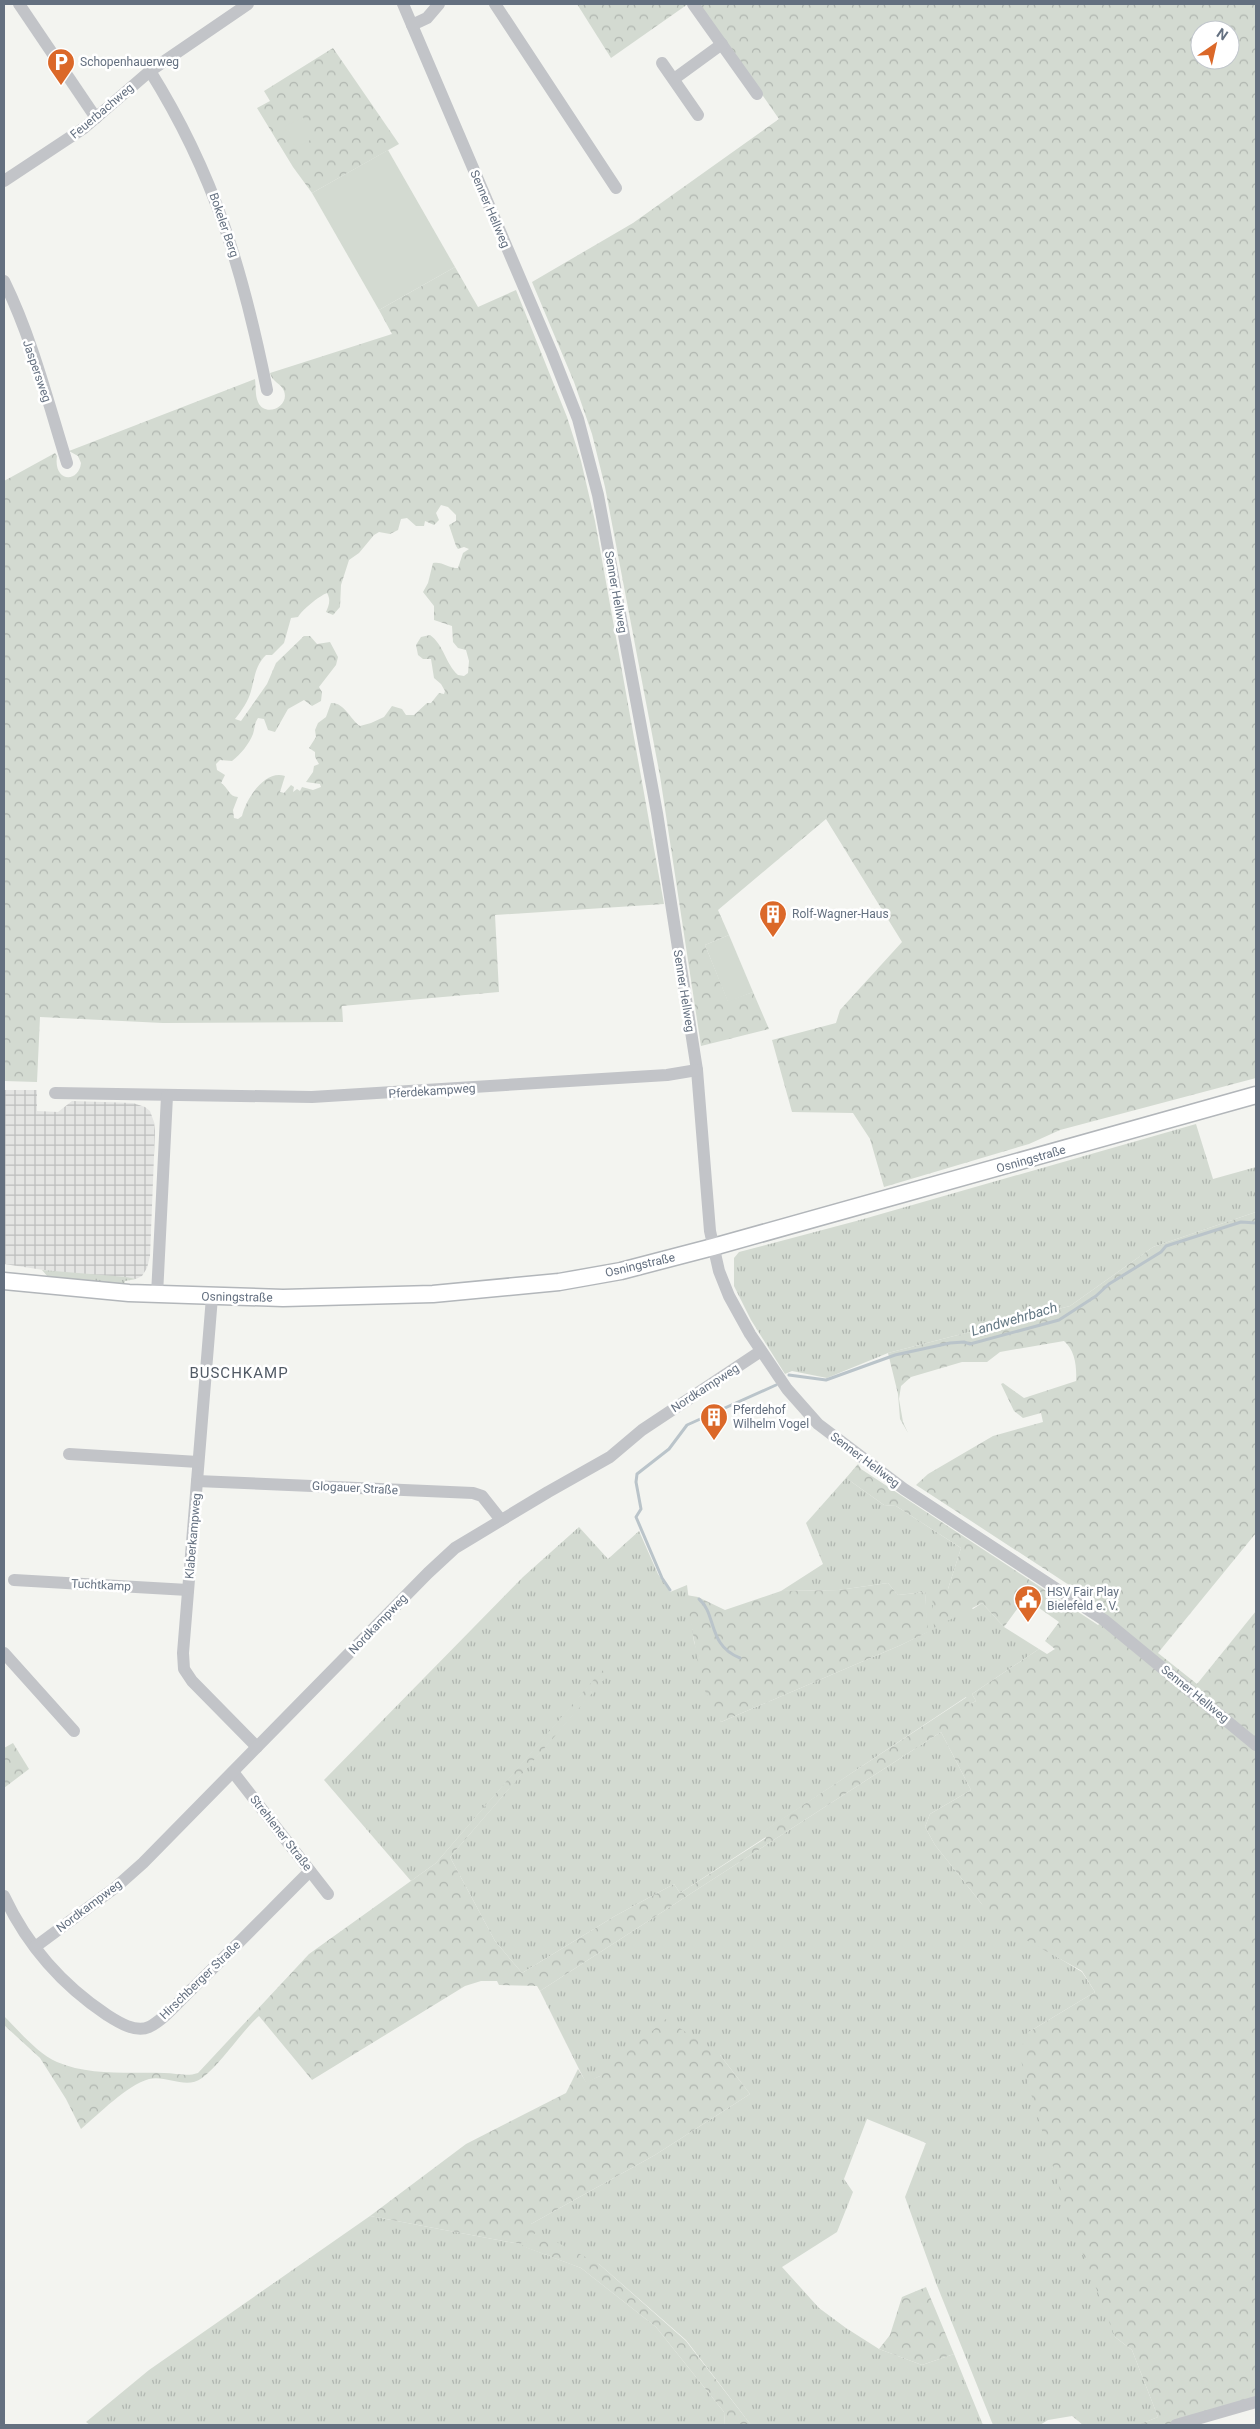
<svg xmlns="http://www.w3.org/2000/svg" width="1260" height="2429" viewBox="0 0 1260 2429" font-family="Roboto,sans-serif">
<style>
.industrial{fill:url(#industrial-grid)}
.grass{fill:url(#grass-tufts)}
.forest{fill:url(#forest-crowns);fill-rule:evenodd}
.pitch{fill:#d3dad1}
.lines{fill:none;stroke-linecap:round;stroke-linejoin:round}
.stream{stroke:#bac4ca;stroke-width:3}
.major-casing{stroke:#b2b6ba;stroke-width:19}
.minor{stroke:#c2c4c8;stroke-width:12}
.major{stroke:#fff;stroke-width:16}
.labels{text-anchor:middle;stroke-width:5;stroke-linejoin:round;paint-order:stroke}
.poi-label{font-size:12px;fill:#647080;stroke:#fff;text-anchor:start}
.street-label{font-size:12px;fill:#647080;stroke:#fff}
.water-label{font-size:14px;font-style:italic;fill:#647884;stroke:#fff}
.quarter-label{font-size:15px;letter-spacing:1px;fill:#515a65;stroke:#fff}
</style>
<defs>
<pattern id="industrial-grid" width="8" height="8" patternUnits="userSpaceOnUse" patternTransform="scale(1.25)"><rect width="8" height="8" fill="#e4e5e3"/><path d="M0 4h8M4 0v8" fill="none" stroke="#bcbebd"/></pattern>
<pattern id="grass-tufts" width="24" height="20" patternUnits="userSpaceOnUse" patternTransform="scale(1.25)"><rect width="24" height="20" fill="#d3dad1"/><path d="M3 7l-1-3M5 7V3M7 7l1-3M15 17l-1-3M17 17v-4M19 17l1-3" fill="none" stroke="#afb5af"/></pattern>
<pattern id="forest-crowns" width="20" height="18" patternUnits="userSpaceOnUse" patternTransform="scale(1.25)"><rect width="20" height="18" fill="#d3dad1"/><path d="M2 6a3 3 0 1 1 6 0M12 15a3 3 0 1 1 6 0" fill="none" stroke="#afb5af"/></pattern>
</defs>
<rect width="100%" height="100%" fill="#f3f4f0"/>
<!-- industrial -->
<polygon class="industrial" points="4,1090 37,1090 37,1111 58,1112 72,1101 133,1103 145,1107 150,1111 154,1122 155,1131 150,1256 147,1268 142,1276 136,1279 57,1272 4,1264"/>
<!-- grass -->
<g class="grass">
<polygon points="1196,1124 1213,1179 1256,1167 1256,1212 1153,1247 1070,1306 888,1353 827,1378 792,1371 785,1374 751,1320 734,1286 734,1258 739,1252 860,1220"/>
<polygon points="42,1270 126,1277 136,1279 125,1281 124,1285 48,1277"/>
<polygon points="846,1478 884,1505 896,1506 961,1548 948,1589 973,1609 982,1603 1004,1627 1039,1649 972,1694 976,1701 970,1704 966,1697 763,1832 766,1837 680,1893 674,1884 615,1916 522,1973 495,1941 450,1857 606,1676 602,1671 436,1863 411,1881 324,1780 523,1577 579,1527 608,1559 639,1531 658,1574 670,1592 687,1585 694,1642 721,1722 901,1645 927,1632 925,1592 898,1595 888,1583 839,1590 781,1591 823,1564 806,1523"/>
<polygon points="941,1732 971,1790 930,1814 925,1827 935,1845 981,1903 1049,1952 1082,1972 1095,1992 1027,2033 1115,2337 1132,2350 1158,2417 1138,2425 1083,2425 1072,2416 1048,2420 1040,2425 993,2425 936,2283 905,2197 926,2143 867,2119 844,2179 853,2192 837,2232 782,2267 819,2308 846,2328 879,2349 922,2365 954,2354 983,2425 751,2425 686,2340 599,2264 523,2246 581,2268 656,2327 724,2412 725,2425 90,2425 86,2422 149,2370 370,2216 520,2244 531,2224 655,2155 750,2094 720,2055 600,2076 586,2083 540,1991"/>
</g>
<!-- forest -->
<g class="forest">
<polygon points="577,4 688,4 611,58"/>
<path d="M699,4H1256V1078L1060,1130L1029,1144L884,1187L870,1139L853,1113L792,1112L772,1040L836,1023L840,1010L902,942L826,819L718,910L729,935L705,945L728,1001L753,992L769,1029L701,1046L660,776L605,487L592,434L574,382L532,282L633,223L779,119ZM1200,30H1230V60H1200Z"/>
<polygon points="333,48 399,144 312,193 293,167 257,108 270,101 264,91"/>
<path d="M455,267L478,307L516,290L567,417L581,461L595,521L664,904L495,915L499,992L342,1006L343,1022L163,1023L40,1017L37,1082L4,1081V481L55,453L57,456C53,483 79,483 81,463L78,456L69,451L255,379C256,386 255,395 258,402C265,418 290,407 284,391C281,383 272,382 270,373L392,334L379,310ZM441,505L448,507L456,515V521L449,525L456,546L458,549L464,547L469,549L463,553L458,568C448,568 442,561 433,563L428,583L423,592L434,606V620L452,626L453,642L458,648L466,650L469,661L468,673L464,676L458,675C445,663 444,645 430,635L421,637L416,645L418,655L423,659H431L434,678L441,684L445,691L444,694L439,693L431,703H427L414,715H406L402,709L392,706L384,717L371,723L360,726C350,719 344,702 331,703L326,717L318,723L315,730L316,737L309,748L315,752V757L319,764L314,766L313,772L306,782L320,784L321,787L313,790L302,787L300,791L297,789L293,792L294,787L291,785L284,793L280,792L285,776C265,769 246,799 242,816L238,819L234,818L233,810L238,797C229,797 228,787 221,783L225,775L217,770L216,764L220,760L232,761C241,754 249,744 253,734C255,728 254,724 258,718L264,719L268,730L275,732L288,709L304,700L312,706L321,701L322,692L319,687L336,665L338,657L330,642L317,644L310,636H304L276,663L267,684L241,721L235,719C242,710 248,702 251,691C255,677 255,666 266,655H272L284,643L291,618L298,617C303,609 319,596 327,593C331,600 329,605 326,612L333,615L340,607L341,585L349,560L359,553L374,535L379,532L390,534L398,530L401,519L407,518L416,526H424L425,521L434,525L439,520L436,513Z"/>
<path d="M1256,1212V1533L1158,1653L1197,1684L1256,1611V2407L1190,2425H1138L1158,2417L1132,2350L1115,2337L1066,2210L1019,2054L1027,2033L1095,1992L1082,1971L1008,1930L981,1903L935,1845L925,1827L930,1814L971,1790L941,1732L540,1991L537,1986L499,1985L497,1981H481L465,1986L312,2080L259,2016C240,2033 221,2064 202,2078C186,2090 167,2075 149,2079C127,2085 99,2114 81,2129L66,2099L40,2058L4,2025V2016C19,2031 37,2053 57,2062C89,2076 129,2072 164,2073C177,2073 186,2077 198,2073L309,1954L436,1863L602,1670L607,1676L450,1857L495,1941L522,1973L615,1916L674,1884L680,1893L766,1838L762,1832L967,1697L970,1704L976,1701L972,1694L1039,1649L1047,1654L1055,1649L1045,1641L1059,1622L1025,1598L1004,1627L982,1603L934,1628L932,1591L948,1589L961,1548L896,1506L884,1505L846,1478L858,1464L861,1469L1098,1625L1104,1620L1095,1602L916,1485L928,1474L993,1436L1043,1422L1041,1413L1023,1418L1014,1411L1001,1384L1003,1383L1024,1398L1076,1381C1077,1367 1075,1350 1064,1341L1011,1350L1000,1352L987,1362H962L911,1377L901,1386L899,1399L903,1422L908,1433L900,1419L898,1394L888,1353L1070,1306L1153,1247Z"/>
<polygon points="888,1583 898,1595 925,1592 928,1632 901,1645 721,1722 702,1685 686,1595 698,1597 725,1610 781,1591 839,1590"/>
<polygon points="13,1743 29,1769 4,1788 4,1748"/>
<polygon points="666,2019 720,2055 750,2094 655,2155 531,2224 537,2232 520,2244 370,2216 466,2144 566,2093 578,2069 586,2082 600,2076"/>
<polygon points="539,2233 599,2264 686,2341 751,2425 725,2425 724,2412 656,2327 581,2268 522,2246"/>
<polygon points="926,2287 954,2354 922,2365 879,2349 890,2335 902,2297"/>
</g>
<!-- pitch -->
<g class="pitch">
<polygon points="303,117 314,138 296,148 284,127"/>
<polygon points="388,150 455,267 379,310 312,193"/>
<polygon points="729,935 753,992 728,1002 705,945"/>
</g>
<g class="lines">
<!-- stream -->
<g class="stream">
<polyline points="789,1375 826,1380 895,1355 950,1343 964,1342 970,1344 1059,1320 1096,1296 1109,1284 1161,1252 1166,1246 1241,1222 1256,1223"/>
<polyline points="670,1590 662,1578 636,1517 641,1509 636,1482 637,1474 669,1449 687,1425 776,1385"/>
<path d="M699,1599C717,1614 707,1645 740,1658"/>
</g>
<!-- major casing -->
<g class="major-casing">
<polyline id="major" points="4,1281 129,1293 283,1298 433,1294 559,1282 621,1271 713,1247 1256,1095"/>
</g>
<!-- minor -->
<g class="minor">
<polyline points="19,4 96,118"/>
<polyline points="403,4 552,353 578,419 598,495 657,813 697,1070 710,1231 719,1271 729,1296 750,1334 787,1389 818,1424 904,1489 1104,1620 1256,1745"/>
<polyline points="495,4 616,188"/>
<polyline points="693,4 757,94"/>
<polyline points="412,25 427,18 439,4"/>
<polyline points="662,63 698,115"/>
<path d="M150,71C215,175 243,271 267,390"/>
<polyline points="674,79 722,44"/>
<polyline points="4,181 84,128 150,71 248,4"/>
<path d="M4,281C32,338 48,402 67,463"/>
<polyline points="55,1093 312,1097 667,1075 697,1070"/>
<polyline points="157,1295 167,1096"/>
<polyline points="212,1297 183,1653 184,1669 192,1681 257,1747"/>
<polyline points="69,1454 198,1462"/>
<polyline points="197,1481 473,1493 482,1496 501,1520"/>
<polyline points="14,1580 188,1590"/>
<polyline points="4,1653 74,1731"/>
<polyline points="233,1772 328,1894"/>
<path d="M4,1896C27,1945 62,1985 107,2015C118,2022 135,2033 149,2027C165,2019 179,2001 192,1989C232,1950 271,1910 310,1871"/>
<polyline points="35,1947 116,1887 143,1863 428,1573 455,1548 548,1492 610,1457 642,1430 761,1351"/>
<polyline points="1176,2425 1256,2402"/>
</g>
<!-- major -->
<use href="#major" class="major"/>
</g>
<!-- icons -->
<defs>
<g id="parking-pin" transform="scale(1.4375)"><path d="M0 17L-7.5 6A9.5 9.5 0 1 1 7.5 6Z" fill="#db6829" stroke="#fff"/><path d="M-3.5-5.5H1a3.5 3.5 0 0 1 0 7H-1V5.5H-3.5ZM-1-3.4V-.6H.8a1.4 1.4 0 0 0 0-2.8Z" fill="#fff"/></g>
<g id="building-pin" transform="scale(1.4375)"><path d="M0 17L-7.5 6A9.5 9.5 0 1 1 7.5 6Z" fill="#db6829" stroke="#fff"/><path d="M-4-6H4V6H1V3H-1V6H-4ZM-2.5-4.3h1.7v1.8h-1.7ZM.8-4.3h1.7v1.8H.8ZM-2.5-1h1.7V.8h-1.7ZM.8-1h1.7V.8H.8Z" fill="#fff"/></g>
<g id="civic-pin" transform="scale(1.4375)"><path d="M0 17L-7.5 6A9.5 9.5 0 1 1 7.5 6Z" fill="#db6829" stroke="#fff"/><path d="M-.6-6.5H3V-4.5H.6V-3L4-1V1h2V6H-6V1h2V-1L-.6-3ZM-1.2 2.5V6h2.4V2.5Z" fill="#fff"/></g>
</defs>
<g fill-rule="evenodd">
<use href="#parking-pin" x="61" y="62"/>
<use href="#building-pin" x="773" y="914"/>
<use href="#building-pin" x="714" y="1417"/>
<use href="#civic-pin" x="1028" y="1599"/>
</g>
<g class="labels">
<!-- poi labels -->
<g class="poi-label">
<text x="80" y="66">Schopenhauerweg</text>
<text x="792" y="918">Rolf-Wagner-Haus</text>
<text x="733" y="1414">Pferdehof<tspan x="733" dy="14">Wilhelm Vogel</tspan></text>
<text x="1047" y="1596">HSV Fair Play<tspan x="1047" dy="14">Bielefeld e. V.</tspan></text>
</g>
<!-- street labels -->
<g class="street-label">
<text transform="translate(102 111) rotate(-40)" y="4">Feuerbachweg</text>
<text transform="translate(490 209) rotate(67)" y="4">Senner Hellweg</text>
<text transform="translate(224 225) rotate(71)" y="4">Bokeler Berg</text>
<text transform="translate(37 371) rotate(71)" y="4">Jaspersweg</text>
<text transform="translate(616 592) rotate(80)" y="4">Senner Hellweg</text>
<text transform="translate(684 991) rotate(81)" y="4">Senner Hellweg</text>
<text transform="translate(432 1091) rotate(-4)" y="4">Pferdekampweg</text>
<text transform="translate(1031 1159) rotate(-16)" y="4">Osningstraße</text>
<text transform="translate(640 1265) rotate(-13)" y="4">Osningstraße</text>
<text transform="translate(237 1297) rotate(1)" y="4">Osningstraße</text>
<text transform="translate(705 1388) rotate(-33)" y="4">Nordkampweg</text>
<text transform="translate(865 1460) rotate(37)" y="4">Senner Hellweg</text>
<text transform="translate(355 1488) rotate(3)" y="4">Glogauer Straße</text>
<text transform="translate(193 1536) rotate(-85)" y="4">Klaberkampweg</text>
<text transform="translate(101 1585) rotate(3)" y="4">Tuchtkamp</text>
<text transform="translate(378 1624) rotate(-46)" y="4">Nordkampweg</text>
<text transform="translate(1195 1694) rotate(39)" y="4">Senner Hellweg</text>
<text transform="translate(281 1833) rotate(52)" y="4">Strehlener Straße</text>
<text transform="translate(89 1906) rotate(-37)" y="4">Nordkampweg</text>
<text transform="translate(200 1980) rotate(-44)" y="4">Hirschberger Straße</text>
</g>
<!-- water labels -->
<g class="water-label">
<text transform="translate(1014 1319) rotate(-16)" y="5">Landwehrbach</text>
</g>
<!-- quarter labels -->
<g class="quarter-label">
<text x="239" y="1378">BUSCHKAMP</text>
</g>
</g>
<!-- border -->
<rect width="1260" height="2429" fill="none" stroke="#647080" stroke-width="10"/>
<!-- north arrow -->
<g transform="translate(1215 45) rotate(34)"><circle r="24" fill="#ffffff" stroke="#c1c6cc"/>
<path d="M0-4L9 19L0 12L-9 19Z" fill="#db6829"/>
<text y="-8" font-size="14" font-weight="bold" text-anchor="middle" fill="#647080">N</text>
</g>
</svg>
